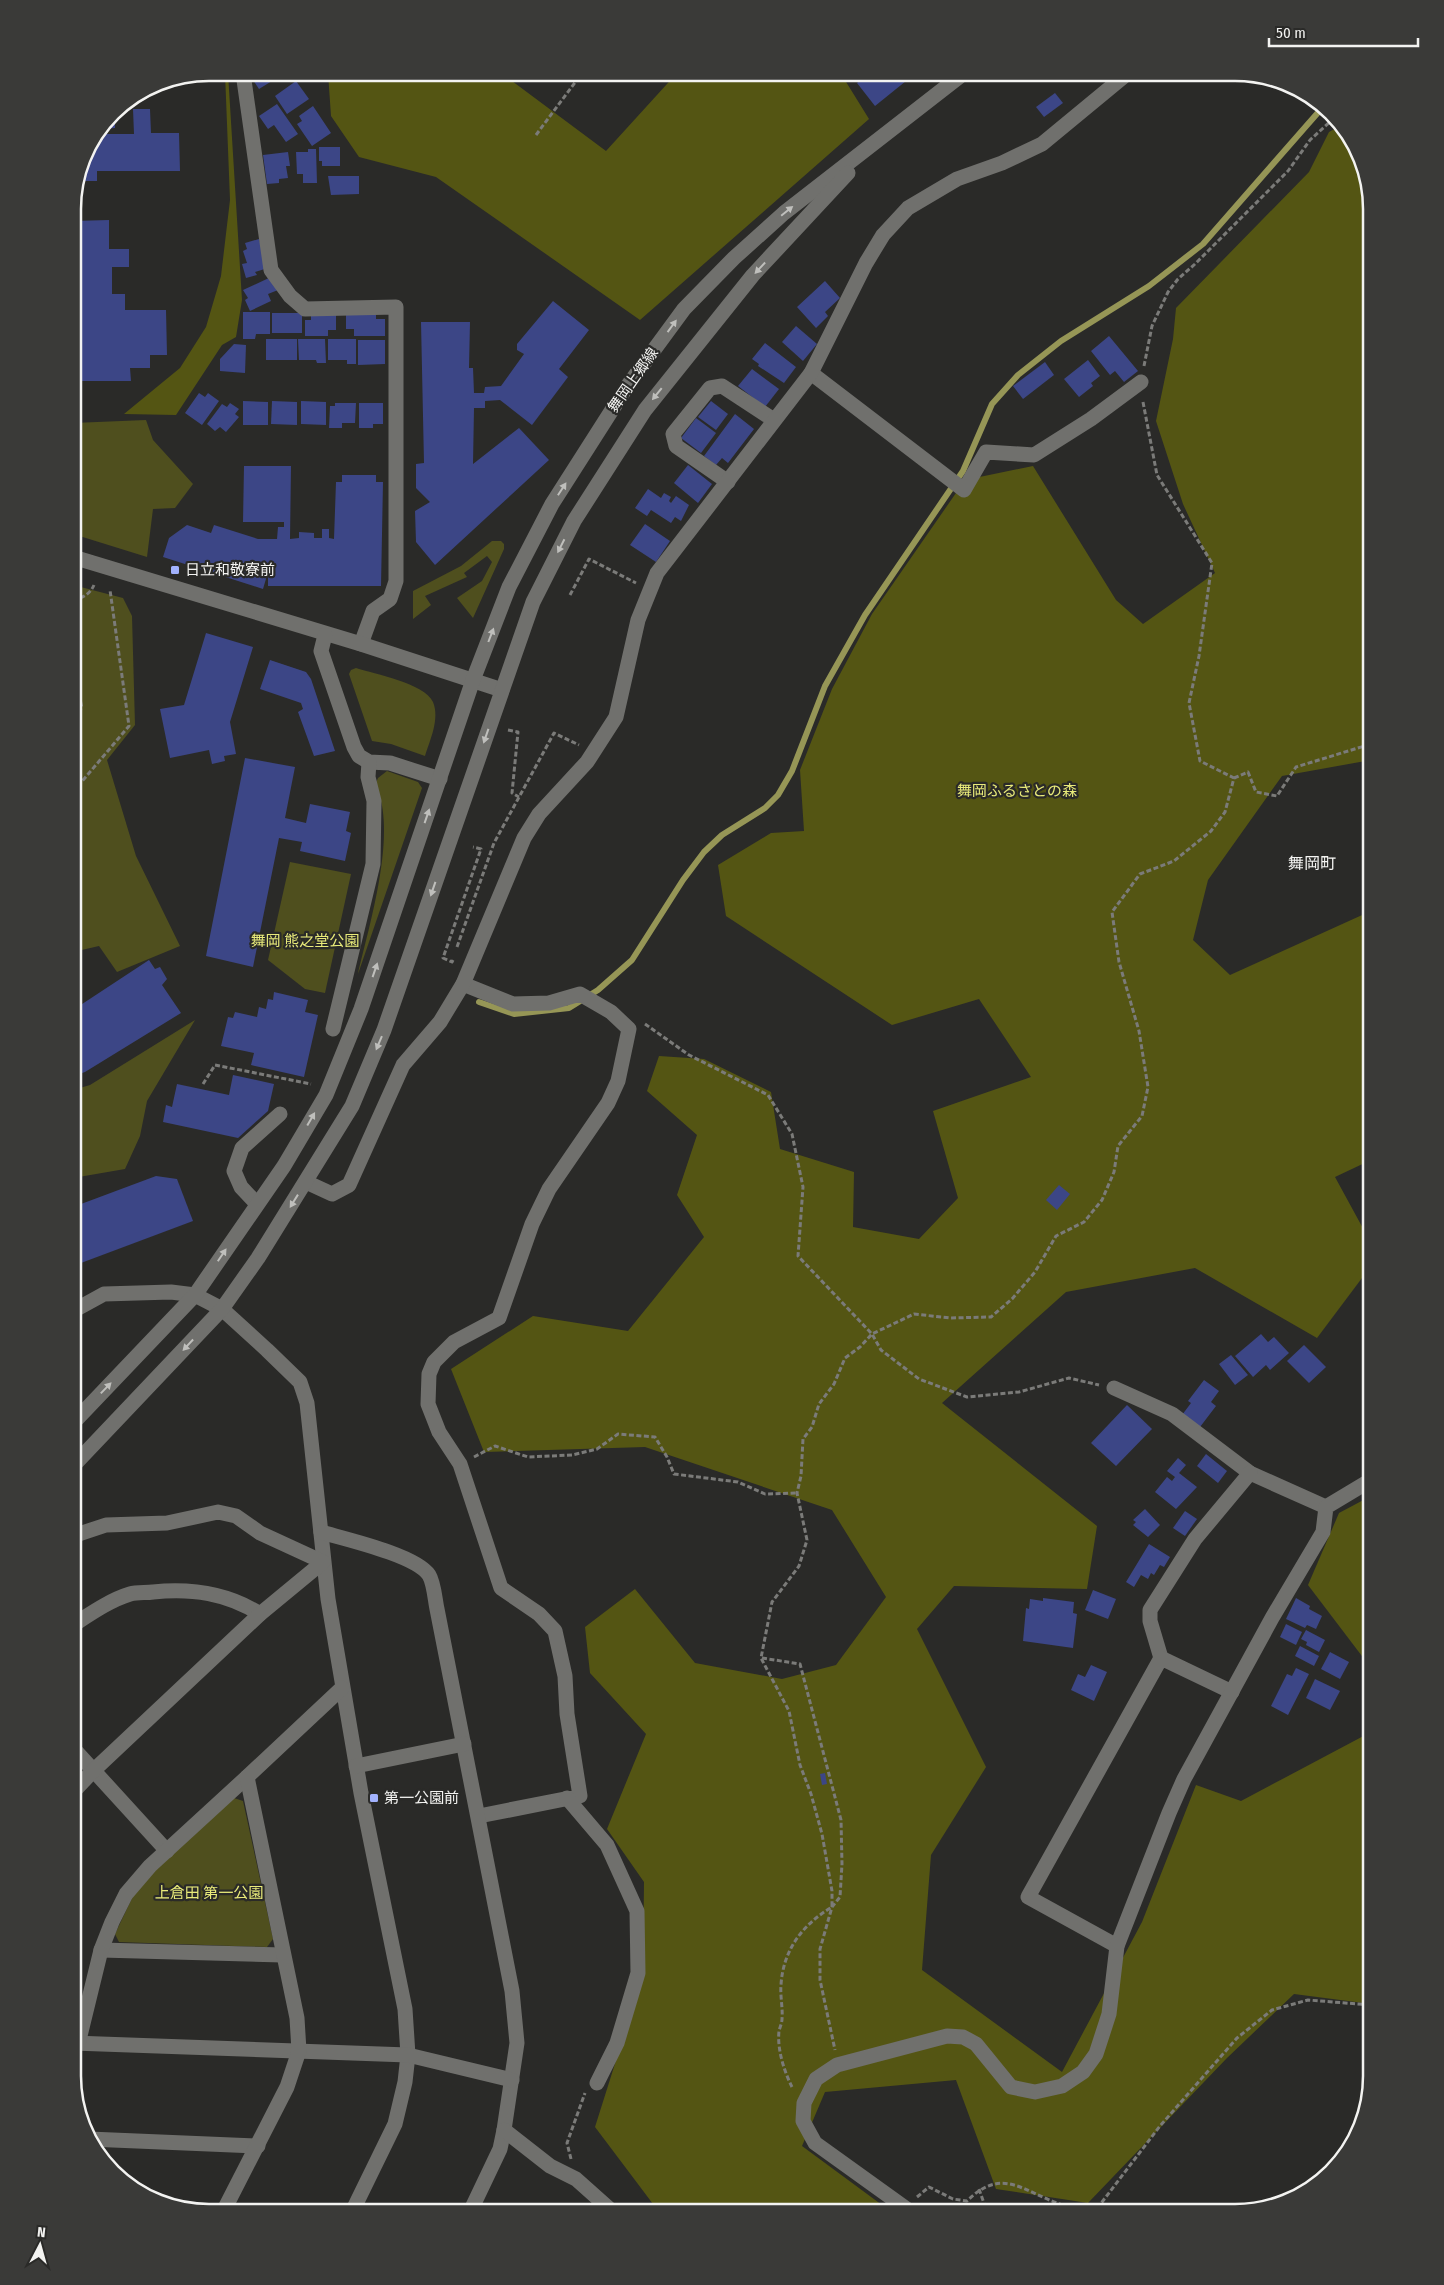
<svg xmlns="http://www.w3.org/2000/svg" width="1444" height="2285" viewBox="0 0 1444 2285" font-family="'Fira Sans Condensed','Noto Sans JP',sans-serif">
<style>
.green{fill:#4f4f1e}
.forest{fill:#545513}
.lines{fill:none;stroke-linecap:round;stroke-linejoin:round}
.stream{stroke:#969656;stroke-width:6}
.building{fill:#3c4686}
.path{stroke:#7b7b79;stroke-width:3;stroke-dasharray:5 2.5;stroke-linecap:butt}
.minor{stroke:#70706d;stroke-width:15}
.oneway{fill:#bfbfbc}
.poi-dot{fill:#a2b2fd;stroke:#2a2a28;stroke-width:2}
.labels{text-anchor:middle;stroke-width:4.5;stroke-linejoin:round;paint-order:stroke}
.street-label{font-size:15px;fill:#f3f3f1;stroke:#2a2a28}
.poi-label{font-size:15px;fill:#f3f3f1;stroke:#2a2a28;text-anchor:start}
.park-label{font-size:15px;fill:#e9eb7a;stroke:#2a2a28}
.neighbourhood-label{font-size:16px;fill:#f3f3f1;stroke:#2a2a28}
.rim{fill:none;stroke:#f3f3f1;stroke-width:2.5}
</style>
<rect width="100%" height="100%" fill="#2a2a28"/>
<!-- green -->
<g class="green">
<polygon points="146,420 153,440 193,484 175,508 153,509 147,557 73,534 73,423"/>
<polygon points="492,541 501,541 504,544 504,549 473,618 457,598 482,581 492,562 487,556 464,573 467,577 425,596 431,605 413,619 413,591 461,566"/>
<polygon points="73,585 123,598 132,616 135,725 107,760 136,856 180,946 117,972 99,946 73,952"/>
<path d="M356,668C375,674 424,683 433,702C440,719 430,740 425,756L391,744L372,741L349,674L351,670Z"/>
<path d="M387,771L418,782L422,788L358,974C369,926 399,829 375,785L378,778Z"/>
<polygon points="290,862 351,874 325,993 305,989 268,960"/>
<polygon points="195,1020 147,1101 140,1136 125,1169 73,1178 73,1090 90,1085"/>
<polygon points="234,1798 243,1801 273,1939 267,1947 119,1942 115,1934 133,1896 156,1870"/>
</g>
<!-- forest -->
<g class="forest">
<polygon points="225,73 228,73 242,300 236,337 222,345 176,415 124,414 180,368 206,327 221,276 230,200"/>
<polygon points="328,73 517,73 512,81 606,151 677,73 847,73 843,77 869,119 640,320 436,177 359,157 331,116"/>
<polygon points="1338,127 1357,149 1371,209 1371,760 1282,776 1208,880 1193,940 1230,975 1371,911 1371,1160 1335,1177 1371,1243 1371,1266 1317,1338 1195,1268 1066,1292 942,1403 1097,1526 1087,1589 954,1586 917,1629 986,1767 931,1855 922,1970 1062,2072 1142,1922 1196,1785 1241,1801 1371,1732 1371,2004 1294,1994 1227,2058 1088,2203 996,2189 956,2080 825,2092 802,2146 882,2205 861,2212 659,2212 595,2127 643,1975 644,1882 607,1829 646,1734 590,1673 585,1627 635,1589 695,1663 782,1679 836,1665 886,1597 832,1510 645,1447 484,1452 451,1369 533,1316 628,1331 704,1237 677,1195 697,1135 647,1091 659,1056 704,1059 771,1092 780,1149 854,1172 853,1227 919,1239 958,1198 933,1111 1031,1077 979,999 892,1025 726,916 718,865 771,833 804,831 800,770 832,689 872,614 965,480 1033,466 1116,600 1143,624 1215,573 1183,504 1156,421 1173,339 1176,308 1309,172 1329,132"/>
<polygon points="1371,1496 1371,1668 1308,1585 1339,1513"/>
</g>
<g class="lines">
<!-- stream -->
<polyline class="stream" points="479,1002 514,1014 569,1008 598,990 632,960 683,880 704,852 722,835 765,808 778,795 792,771 825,686 865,615 963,471 992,404 1018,375 1061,341 1149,286 1203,244 1322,108"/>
</g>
<!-- building -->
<g class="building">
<polygon points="256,73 285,73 259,89 251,77"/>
<polygon points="869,73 899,73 906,81 875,106 857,83"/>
<polygon points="296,81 309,99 287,114 275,96"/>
<polygon points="1055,93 1063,103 1044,117 1036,107"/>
<polygon points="277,104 298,134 286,142 274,125 268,129 259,116"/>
<polygon points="313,106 331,133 312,146 297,124 302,121 299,116"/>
<polygon points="133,109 150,109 151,133 179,133 180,171 97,171 97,181 77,181 83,157 113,112 115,111 115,128 103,129 103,134 134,134"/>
<polygon points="319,147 340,147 340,166 322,166 322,161 319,161"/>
<polygon points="308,149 316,149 317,183 303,183 303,174 297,174 296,152 308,152"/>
<polygon points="288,152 290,166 286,166 288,178 279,179 279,183 267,184 263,155"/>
<polygon points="328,176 359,176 359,194 331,195"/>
<polygon points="109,220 109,249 129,249 129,267 112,267 112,294 125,294 125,310 166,310 167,355 150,355 150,368 130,368 131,381 73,381 73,221"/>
<polygon points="259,239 268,268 255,272 257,275 246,278 242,264 247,263 243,251 247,249 245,243"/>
<polygon points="271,277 278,290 268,294 271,301 250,311 245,300 248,298 243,290"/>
<polygon points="825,281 840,298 825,312 828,316 816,328 797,307"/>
<polygon points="553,301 589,330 559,369 568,377 532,425 500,400 485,401 485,408 474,408 473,464 519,428 549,460 435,565 416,542 415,511 430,502 416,488 416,464 424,463 421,322 470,322 469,368 473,368 474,393 484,393 485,387 501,386 524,354 517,350 517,344"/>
<polygon points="243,312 270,312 270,334 256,334 255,339 243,339"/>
<rect x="272" y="313" width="30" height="20"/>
<polygon points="311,313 336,313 336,330 328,330 328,336 305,336 305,320 311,320"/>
<polygon points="346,314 376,314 376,319 385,319 385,336 354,336 354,329 346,329"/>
<polygon points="796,326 817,344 803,361 782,342"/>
<polygon points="1109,336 1138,371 1124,382 1115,371 1110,375 1091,351"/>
<rect x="266" y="339" width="31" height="21"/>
<polygon points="298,339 325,339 326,363 317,363 316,360 299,360"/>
<polygon points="328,339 356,339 356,364 347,364 347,360 328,360"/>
<polygon points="358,340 385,340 385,364 358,365"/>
<polygon points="765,343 796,367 784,383 758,366 759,364 752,359"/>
<polygon points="234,344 246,345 245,373 220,371 220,359"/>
<polygon points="1088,360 1100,376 1091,383 1093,386 1079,397 1064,379"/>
<polygon points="1045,362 1054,375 1023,399 1013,386"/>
<polygon points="752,369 779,389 765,407 738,386"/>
<polygon points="199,393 205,397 208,393 219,401 202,425 185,413"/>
<polygon points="243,401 268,402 268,425 243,425"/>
<polygon points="272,401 297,402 297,425 271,424"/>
<polygon points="301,401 326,402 326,425 301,424"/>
<polygon points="711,401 728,414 716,430 698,417"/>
<polygon points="230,403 239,409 235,414 239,417 226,432 220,427 215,431 207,424 222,404 227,407"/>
<polygon points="335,403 356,403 355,423 342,423 342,428 329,428 330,406 335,406"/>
<polygon points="359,403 383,403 383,424 373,424 373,428 359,428"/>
<polygon points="735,414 754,429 728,463 722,458 716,465 704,456"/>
<polygon points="696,418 716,433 701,453 681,438"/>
<polygon points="688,465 712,484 698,503 674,483"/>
<polygon points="244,466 291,466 290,539 299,538 299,532 314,533 314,538 322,538 322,529 329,529 329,538 334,539 336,482 342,482 342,475 376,475 376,482 383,482 381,586 268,586 268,572 263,589 163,557 169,538 187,525 211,533 214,525 258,539 277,539 278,527 284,527 284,522 243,522"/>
<polygon points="648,489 661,498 664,493 671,497 669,501 671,503 676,496 689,505 681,521 675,517 671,523 651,510 647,516 635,508"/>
<polygon points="645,524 670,541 656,562 630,545"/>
<polygon points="206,633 253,647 230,722 236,754 224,756 225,761 212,764 209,750 170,758 160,709 184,705"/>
<polygon points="270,660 306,672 311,679 335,751 314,756 298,712 303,709 301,703 260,689"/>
<polygon points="245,758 295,767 285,818 306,823 310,804 350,812 346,831 351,833 345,861 300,851 302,842 279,838 253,967 206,956"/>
<polygon points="149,960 155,969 160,967 167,979 162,985 181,1013 85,1072 73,1076 73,1010"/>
<polygon points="274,992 308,1000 305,1012 318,1015 304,1077 251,1065 254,1053 221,1046 228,1017 233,1018 235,1012 257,1017 259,1007 266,1009 268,999 273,1000"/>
<polygon points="233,1075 274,1084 268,1111 238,1138 163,1122 166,1105 172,1107 177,1084 229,1095"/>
<polygon points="156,1176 177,1179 193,1221 73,1266 73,1207"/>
<polygon points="1059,1185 1070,1194 1057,1210 1046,1200"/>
<polygon points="1261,1334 1268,1342 1274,1337 1289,1353 1270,1370 1266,1365 1253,1377 1235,1356"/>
<polygon points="1304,1345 1326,1367 1309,1383 1287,1361"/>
<polygon points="1231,1355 1248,1375 1235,1385 1219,1364"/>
<polygon points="1204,1380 1219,1391 1211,1402 1216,1406 1200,1427 1182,1415 1191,1403 1188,1401"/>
<polygon points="1127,1405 1152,1429 1116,1466 1091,1443"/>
<polygon points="1206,1454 1227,1471 1218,1483 1197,1466"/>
<polygon points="1178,1458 1186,1465 1179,1473 1197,1487 1176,1509 1155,1492 1167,1477 1172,1481 1175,1477 1167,1471"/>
<polygon points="1145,1509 1160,1525 1148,1537 1133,1525 1136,1522 1133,1520"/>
<polygon points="1185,1511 1197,1519 1185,1536 1173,1528"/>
<polygon points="1149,1544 1170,1557 1164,1567 1160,1565 1154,1575 1151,1573 1148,1579 1141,1575 1134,1587 1126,1582"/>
<polygon points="1093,1590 1116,1599 1108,1619 1085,1610"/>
<polygon points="1043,1598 1074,1602 1073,1613 1077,1614 1073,1648 1023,1641 1026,1608 1029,1609 1030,1599 1043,1601"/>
<polygon points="1296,1598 1310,1606 1309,1609 1322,1616 1316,1629 1307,1625 1305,1628 1286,1619"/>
<polygon points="1286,1624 1302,1632 1296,1645 1280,1637"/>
<polygon points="1306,1630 1325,1640 1319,1652 1306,1645 1307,1642 1301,1639"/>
<polygon points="1300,1646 1319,1656 1314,1666 1295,1656"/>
<polygon points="1330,1652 1349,1662 1340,1679 1321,1669"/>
<polygon points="1091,1665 1107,1672 1094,1701 1071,1690 1078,1674 1085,1677"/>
<polygon points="1296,1668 1309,1674 1288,1715 1271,1706 1287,1674 1292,1676"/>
<polygon points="1315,1679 1340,1691 1330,1710 1306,1698"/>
<polygon points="825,1773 827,1784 822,1785 820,1774"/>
</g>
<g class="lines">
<!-- path -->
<g class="path">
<polyline points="536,135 582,73"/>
<polyline points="1144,366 1152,326 1168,292 1178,279 1195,264 1288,171 1310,140 1332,120"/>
<polyline points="1143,402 1157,475 1212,563 1199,656 1189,703 1200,761 1234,778"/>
<polyline points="570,595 589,559 636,583"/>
<path d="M73,600C83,598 90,594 94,585"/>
<polyline points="73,718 82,708 73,667"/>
<polyline points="508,730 518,732 512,793 519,797"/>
<polyline points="1234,778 1248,772 1256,792 1277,796 1296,767 1371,744"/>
<polyline points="73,792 129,726 110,590"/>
<polyline points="457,947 494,843 554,733 579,745"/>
<polyline points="453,960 452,962 443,958 481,849 473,847"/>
<polyline points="645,1024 689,1055 768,1095 792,1134 803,1187 798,1256 872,1334 881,1350 919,1379 967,1397 1019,1392 1069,1378 1099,1385"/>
<polyline points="203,1084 215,1065 311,1084"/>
<polyline points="474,1457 495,1446 528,1457 572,1455 597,1449 618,1434 655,1437 667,1457 674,1474 738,1482 765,1494 797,1493"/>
<polyline points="762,1658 800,1664 841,1820 842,1864 840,1897 832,1907 820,1949 820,1980 835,2050"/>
<path d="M792,2087C784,2071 777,2049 779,2031C780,2027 782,2023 782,2019C783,2008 780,1996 781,1985C783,1950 803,1924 832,1907V1891L822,1834L811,1794L800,1765L789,1711L761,1658L772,1602L799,1566L807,1540L797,1493L801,1476L803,1439L812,1427L819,1404L834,1384L845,1358L860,1347L872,1334L914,1314L950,1318L991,1317L1012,1299L1035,1272L1056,1236L1084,1222L1102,1200L1114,1172L1118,1146L1142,1116L1148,1087L1139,1031L1119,962L1112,912L1140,874L1174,861L1211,831L1225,812L1234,778"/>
<polyline points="571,2159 567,2143 585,2093"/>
<polyline points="979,2189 987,2212"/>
<path d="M917,2197L929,2187L953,2199L967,2201C1003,2165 1024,2193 1063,2205C1074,2208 1088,2206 1099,2206L1160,2126L1237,2038L1272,2010L1308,2000L1371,2005"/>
</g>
<!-- minor -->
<g class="minor">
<polyline points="243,73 271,270 290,296 305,309 396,307 396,581 390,599 373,611 361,644"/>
<polyline points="811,373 964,490 986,452 1034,455 1091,419 1141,382"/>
<polyline points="728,482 676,446 673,434 710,388 722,386 774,420"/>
<polyline points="73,557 361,644 502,690"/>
<polyline points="325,635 321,651 354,747 359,756 369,762 390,763 440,779"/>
<polyline points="463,984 513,1004 549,1003 580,994 611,1012 629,1029 618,1081 608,1103 549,1189 532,1224 499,1318 454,1342 434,1362 429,1374 428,1404 439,1432 460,1464 501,1588 539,1614 555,1631 565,1676 567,1714 580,1796 479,1816"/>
<polyline points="333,1029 373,864 374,801 368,777 369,762"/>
<polyline points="306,1182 332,1194 349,1185 403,1065 440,1022 463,984 524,838 539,814 587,762 616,717 638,620 657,573 811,373 866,263 883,235 908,208 957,179 1002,163 1042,144 1128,73"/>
<polyline points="257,1204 241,1187 234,1171 242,1148 280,1114"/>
<polyline points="73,1311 104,1294 171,1292 195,1295 222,1309 267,1350 300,1382 307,1403 328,1599 361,1793 405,2009 408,2055 405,2082 395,2124 352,2212"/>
<polyline points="1114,1388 1172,1414 1250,1473 1326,1507"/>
<polyline points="73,1423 195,1295 284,1166 326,1095 361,1009 473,680 509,587 552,504 626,388 684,309 734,258 784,213 964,73"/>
<polyline points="73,1466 222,1309 258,1258 352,1106 384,1030 533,602 574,521 645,410 753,275 848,173"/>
<path d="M321,1532C345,1539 416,1555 429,1575C434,1583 435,1600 437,1609L512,1991L517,2043L504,2130L500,2149L470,2212"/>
<path d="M73,1625C90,1614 110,1600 130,1594C137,1592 146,1593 153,1592C192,1588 227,1593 260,1614"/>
<polyline points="1161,1658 1150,1621 1150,1610 1195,1539 1250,1473"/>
<polyline points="73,1748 167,1851"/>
<polyline points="356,1766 464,1744"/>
<polyline points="73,1792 93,1771 260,1614 323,1562 260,1533 236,1516 218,1512 167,1523 106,1525 73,1536"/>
<polyline points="567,1798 607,1845 637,1911 638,1973 617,2043 597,2083"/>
<polyline points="1117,1946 1028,1897 1161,1658 1232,1692"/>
<polyline points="101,1950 283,1955"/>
<polyline points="73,2043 408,2055 512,2080"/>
<polyline points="78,2044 101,1950 112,1922 126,1894 150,1866 247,1777"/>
<polyline points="504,2130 550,2166 576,2179 613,2212"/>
<polyline points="89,2139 258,2146"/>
<polyline points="223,2212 287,2087 299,2051 297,2018 247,1777 342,1688"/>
<polyline points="911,2212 815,2143 803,2121 804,2103 816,2079 837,2065 947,2036 963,2037 976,2044 1011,2087 1035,2092 1062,2086 1083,2072 1096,2054 1109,2014 1117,1946 1169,1813 1184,1779 1272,1618 1323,1532 1326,1507 1371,1480"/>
</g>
</g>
<!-- one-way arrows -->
<defs><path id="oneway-solid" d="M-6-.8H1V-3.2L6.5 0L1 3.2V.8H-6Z" transform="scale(1.25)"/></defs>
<g class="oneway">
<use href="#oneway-solid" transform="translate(787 211) rotate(-39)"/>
<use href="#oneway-solid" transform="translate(760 268) rotate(133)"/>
<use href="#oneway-solid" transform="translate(672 326) rotate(-54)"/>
<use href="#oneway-solid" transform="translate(657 394) rotate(129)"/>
<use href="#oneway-solid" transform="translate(562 489) rotate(-57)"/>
<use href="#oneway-solid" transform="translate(561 546) rotate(117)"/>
<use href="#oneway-solid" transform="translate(491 635) rotate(-69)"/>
<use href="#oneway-solid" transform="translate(486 736) rotate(109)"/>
<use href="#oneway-solid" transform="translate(427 816) rotate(-71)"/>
<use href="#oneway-solid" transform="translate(433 889) rotate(109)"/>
<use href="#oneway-solid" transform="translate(375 970) rotate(-71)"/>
<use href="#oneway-solid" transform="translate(379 1043) rotate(113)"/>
<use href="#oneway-solid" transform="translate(311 1119) rotate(-60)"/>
<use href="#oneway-solid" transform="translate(294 1201) rotate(122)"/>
<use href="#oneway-solid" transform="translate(222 1255) rotate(-56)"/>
<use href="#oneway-solid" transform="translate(188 1345) rotate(133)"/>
<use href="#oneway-solid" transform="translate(106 1388) rotate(-46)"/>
</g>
<!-- markers -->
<g class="poi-dot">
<rect x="170" y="565" width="10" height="10" rx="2.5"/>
<rect x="369" y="1793" width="10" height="10" rx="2.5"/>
</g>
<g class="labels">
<!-- street labels -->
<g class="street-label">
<text transform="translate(633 380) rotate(-55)" y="5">舞岡上郷線</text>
</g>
<!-- poi labels -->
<g class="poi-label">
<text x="185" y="575">日立和敬寮前</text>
<text x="384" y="1803">第一公園前</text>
</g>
<!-- park labels -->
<g class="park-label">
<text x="1017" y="796">舞岡ふるさとの森</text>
<text x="305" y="946">舞岡 熊之堂公園</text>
<text x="209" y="1898">上倉田 第一公園</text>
</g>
<!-- neighbourhood labels -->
<g class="neighbourhood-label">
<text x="1312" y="869">舞岡町</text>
</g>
</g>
<!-- crop -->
<path d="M0 0H1444V2285H0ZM209 81H1235A128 128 0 0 1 1363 209V2076A128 128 0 0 1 1235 2204H209A128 128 0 0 1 81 2076V209A128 128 0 0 1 209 81Z" fill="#3a3a38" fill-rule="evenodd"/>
<path class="rim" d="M209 81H1235A128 128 0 0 1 1363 209V2076A128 128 0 0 1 1235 2204H209A128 128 0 0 1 81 2076V209A128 128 0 0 1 209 81Z"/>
<!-- north arrow -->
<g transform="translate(40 2245) rotate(6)" stroke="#2a2a28" stroke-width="4" paint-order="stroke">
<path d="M0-4L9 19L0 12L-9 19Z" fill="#f3f3f1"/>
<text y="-8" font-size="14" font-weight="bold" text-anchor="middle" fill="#f3f3f1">N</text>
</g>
<!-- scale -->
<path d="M1269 38v8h149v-8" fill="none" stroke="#f3f3f1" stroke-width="2.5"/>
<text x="1276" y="38" font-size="15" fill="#f3f3f1" stroke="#2a2a28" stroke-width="4" paint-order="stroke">50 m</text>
</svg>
